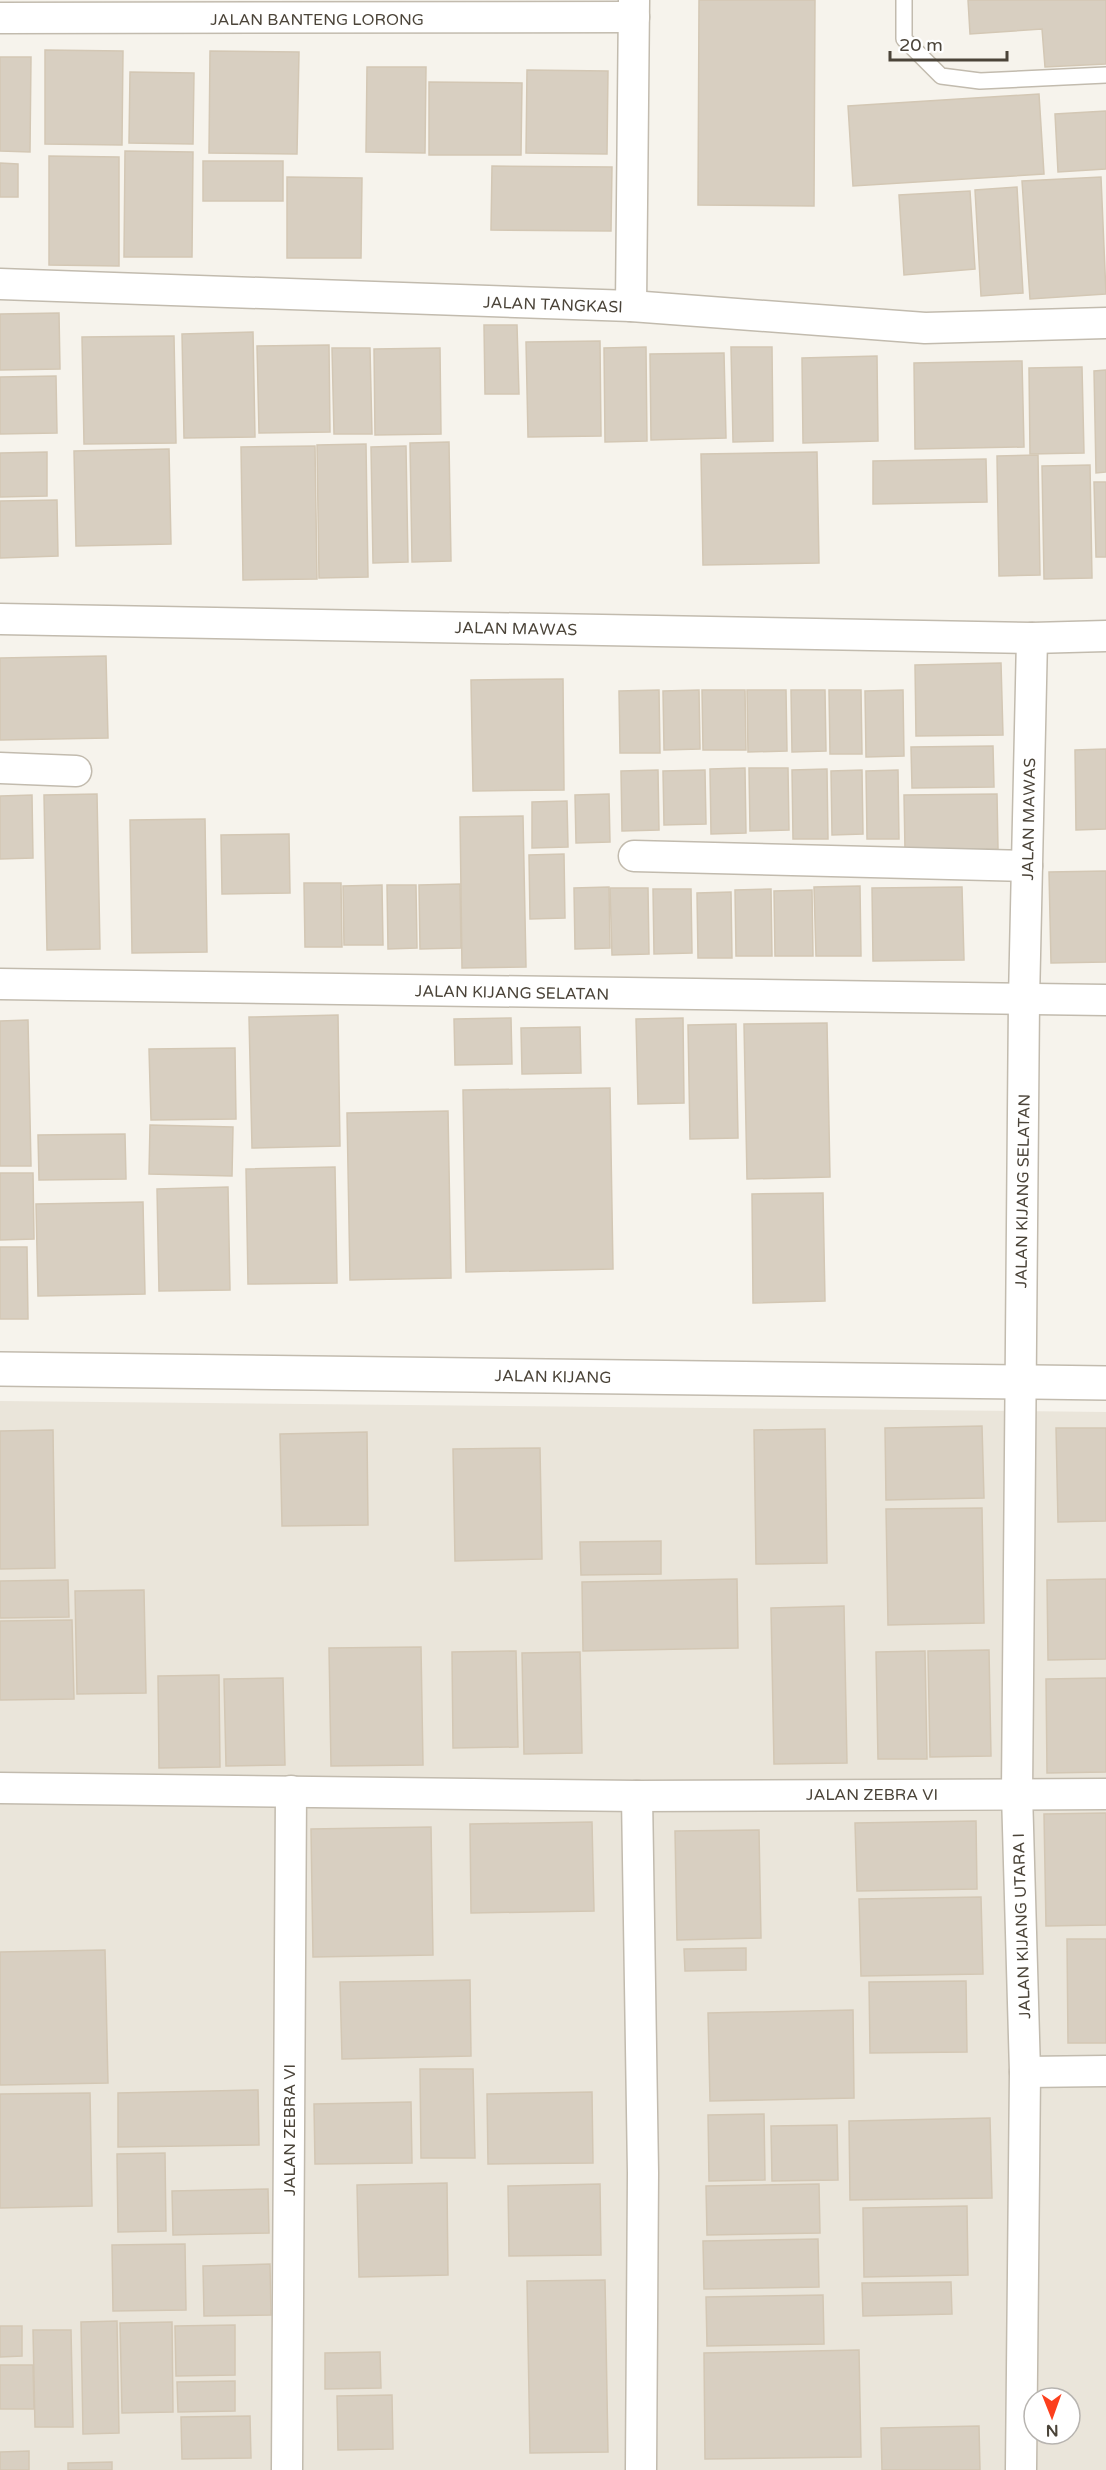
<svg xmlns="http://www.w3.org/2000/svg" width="1106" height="2470" viewBox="0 0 1106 2470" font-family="'Varela Round',sans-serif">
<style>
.residential{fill:#eae5da;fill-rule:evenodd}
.building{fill:#d8cfc1;stroke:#d3c7b4;stroke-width:1.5}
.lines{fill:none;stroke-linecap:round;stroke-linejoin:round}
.service-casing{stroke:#c2bbae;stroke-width:18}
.minor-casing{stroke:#c2bbae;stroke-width:33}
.tertiary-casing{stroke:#c2bbae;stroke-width:36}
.service{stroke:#fff;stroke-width:15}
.minor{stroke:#fff;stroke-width:30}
.tertiary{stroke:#fff;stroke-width:33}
.labels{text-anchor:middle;stroke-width:4.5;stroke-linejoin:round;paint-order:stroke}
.street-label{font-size:16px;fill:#4b4439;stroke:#fff}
</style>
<rect width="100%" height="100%" fill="#f6f3ec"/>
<!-- residential -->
<path class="residential" d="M0,1401L1106,1412V2470H0ZM1034,2398H1070V2434H1034Z"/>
<!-- building -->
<g class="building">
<polygon points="699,0 815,0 814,206 698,205"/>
<polygon points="968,0 1106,0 1106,64 1045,67 1042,29 970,34"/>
<polygon points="45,50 123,51 122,145 45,144"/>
<polygon points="210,51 299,52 297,154 209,153"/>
<polygon points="0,57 31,57 30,152 0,151"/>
<polygon points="367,67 426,67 425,153 366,152"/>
<polygon points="527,70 608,71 607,154 526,153"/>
<polygon points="130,72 194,73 193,144 129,143"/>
<polygon points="429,82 522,83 521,155 429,155"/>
<polygon points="1039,94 1044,174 853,186 848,106"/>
<polygon points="1106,111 1106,169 1058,172 1055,114"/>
<polygon points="125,151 193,152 192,257 124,257"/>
<polygon points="49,156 119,157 119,266 49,265"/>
<rect x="203" y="161" width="80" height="40"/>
<polygon points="0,163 18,164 18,197 0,197"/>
<polygon points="492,166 612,167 611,231 491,230"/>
<polygon points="287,177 362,178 361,258 287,258"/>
<polygon points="1101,177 1106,294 1030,299 1022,181"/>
<polygon points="1017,187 1023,293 981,296 975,190"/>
<polygon points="970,191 975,269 904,275 899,195"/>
<polygon points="59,313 60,369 0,370 0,314"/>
<polygon points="484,325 517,325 519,394 485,394"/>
<polygon points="253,332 255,437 184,438 182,334"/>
<polygon points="174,336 176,443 84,444 82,337"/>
<polygon points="600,341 601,436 528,437 526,342"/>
<polygon points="329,345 330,432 259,433 257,346"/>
<polygon points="646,347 647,441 605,442 604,348"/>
<polygon points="731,347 772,347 773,441 733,442"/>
<polygon points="332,348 370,348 372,434 334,434"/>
<polygon points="440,348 441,434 375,435 374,349"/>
<polygon points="724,353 726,438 651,440 650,354"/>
<polygon points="877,356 878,441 803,443 802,358"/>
<polygon points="1022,361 1024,447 915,449 914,363"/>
<polygon points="1082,367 1084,453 1030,454 1029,368"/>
<polygon points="1106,370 1106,472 1096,473 1094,371"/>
<polygon points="56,376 57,433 0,434 0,377"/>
<polygon points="449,442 451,561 412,562 410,443"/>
<polygon points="366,444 368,577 319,578 317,445"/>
<polygon points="315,446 317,579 243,580 241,447"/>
<polygon points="406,446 408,562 373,563 371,447"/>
<polygon points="169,449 171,544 76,546 74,451"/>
<polygon points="47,452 47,496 0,497 0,453"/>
<polygon points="817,452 819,563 703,565 701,454"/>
<polygon points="1038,455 1040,575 999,576 997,456"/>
<polygon points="986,459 987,502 873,504 873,461"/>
<polygon points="1090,465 1092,578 1044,579 1042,466"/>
<polygon points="1094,482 1106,482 1106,557 1096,557"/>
<polygon points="57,500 58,556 0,558 0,501"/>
<polygon points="106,656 108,738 0,740 0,658"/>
<polygon points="1001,663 1003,735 916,736 915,665"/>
<polygon points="563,679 564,790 473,791 471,680"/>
<polygon points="659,690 660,753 620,753 619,691"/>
<polygon points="699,690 700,749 664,750 663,691"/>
<polygon points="702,690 745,690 746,750 703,750"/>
<polygon points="747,690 786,690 787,751 748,752"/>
<polygon points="791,690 825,690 826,751 792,752"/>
<polygon points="829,690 861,690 862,754 830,754"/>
<polygon points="903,690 904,756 866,757 865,691"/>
<polygon points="993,746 994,787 912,788 911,747"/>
<polygon points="1106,749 1106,829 1076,830 1075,750"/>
<polygon points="745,768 746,833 711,834 710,769"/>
<polygon points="749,768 788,768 789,830 750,831"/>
<polygon points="827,769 828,839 793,839 792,770"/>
<polygon points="658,770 659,830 622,831 621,771"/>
<polygon points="705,770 706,824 664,825 663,771"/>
<polygon points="862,770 863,834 832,835 831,771"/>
<polygon points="898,770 899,839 867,839 866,771"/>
<polygon points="97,794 100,949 47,950 44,795"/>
<polygon points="609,794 610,842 576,843 575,795"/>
<polygon points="997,794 998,849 905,850 904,795"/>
<polygon points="32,795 33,858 0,859 0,796"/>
<polygon points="567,801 568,847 532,848 532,802"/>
<polygon points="523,816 526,967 462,968 460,817"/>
<polygon points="205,819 207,952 132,953 130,820"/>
<polygon points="289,834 290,893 222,894 221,835"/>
<polygon points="564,854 565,918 530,919 529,855"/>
<polygon points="1106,871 1106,962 1051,963 1049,872"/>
<polygon points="304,883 341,883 342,947 305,947"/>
<polygon points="460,884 461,948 420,949 419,885"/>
<polygon points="382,885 383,945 344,945 343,886"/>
<polygon points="387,885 416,885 417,948 388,949"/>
<polygon points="860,886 861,956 816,956 814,887"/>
<polygon points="609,887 610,948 575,949 574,888"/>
<polygon points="962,887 964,960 873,961 872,888"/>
<polygon points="610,888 648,888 649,954 612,955"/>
<polygon points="653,889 691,889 692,953 654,954"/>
<polygon points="771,889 772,956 736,956 735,890"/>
<polygon points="812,890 813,956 775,956 774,891"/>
<polygon points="731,892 732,958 698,958 697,893"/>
<polygon points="338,1015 340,1146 252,1148 249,1017"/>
<polygon points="511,1018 512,1064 455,1065 454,1019"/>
<polygon points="683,1018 684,1103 638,1104 636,1019"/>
<polygon points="28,1020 31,1166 0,1166 0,1021"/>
<polygon points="827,1023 830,1177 747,1179 744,1024"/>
<polygon points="736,1024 738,1138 690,1139 688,1025"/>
<polygon points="580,1027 581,1073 522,1074 521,1028"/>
<polygon points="235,1048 236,1119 151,1120 149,1049"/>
<polygon points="610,1088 613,1269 466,1272 463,1090"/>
<polygon points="448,1111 451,1278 350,1280 347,1113"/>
<polygon points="150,1125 233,1127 232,1176 149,1174"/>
<polygon points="125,1134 126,1179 39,1180 38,1135"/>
<polygon points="335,1167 337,1283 248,1284 246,1169"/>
<polygon points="0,1173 33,1173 34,1239 0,1240"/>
<polygon points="228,1187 230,1290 159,1291 157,1189"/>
<polygon points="823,1193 825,1301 753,1303 752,1194"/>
<polygon points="143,1202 145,1294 38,1296 36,1204"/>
<polygon points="0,1247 27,1247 28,1319 0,1319"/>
<polygon points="982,1426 984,1498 886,1500 885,1428"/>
<polygon points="1056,1428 1106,1428 1106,1521 1058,1522"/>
<polygon points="825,1429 827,1563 756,1564 754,1430"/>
<polygon points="53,1430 55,1568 0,1569 0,1431"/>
<polygon points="367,1432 368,1525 282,1526 280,1434"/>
<polygon points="540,1448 542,1559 455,1561 453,1449"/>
<polygon points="982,1508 984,1623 888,1625 886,1509"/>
<polygon points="661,1541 661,1574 581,1575 580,1542"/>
<polygon points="737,1579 738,1648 583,1651 582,1582"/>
<polygon points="1106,1579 1106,1659 1048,1660 1047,1580"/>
<polygon points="68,1580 69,1617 0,1618 0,1581"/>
<polygon points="144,1590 146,1693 77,1694 75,1591"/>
<polygon points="844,1606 847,1763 774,1764 771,1608"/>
<polygon points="72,1620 74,1699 0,1700 0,1621"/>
<polygon points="421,1647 423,1765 331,1766 329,1648"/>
<polygon points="989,1650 991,1756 930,1757 928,1651"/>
<polygon points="516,1651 518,1747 453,1748 452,1652"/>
<polygon points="925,1651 927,1759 878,1759 876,1652"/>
<polygon points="580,1652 582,1753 524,1754 522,1653"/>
<polygon points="219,1675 220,1767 159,1768 158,1676"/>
<polygon points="283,1678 285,1765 226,1766 224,1679"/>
<polygon points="1106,1678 1106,1772 1047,1773 1046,1679"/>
<polygon points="1106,1813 1106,1925 1046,1926 1044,1814"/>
<polygon points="976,1821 977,1889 857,1891 855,1823"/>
<polygon points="592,1822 594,1911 471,1913 470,1824"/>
<polygon points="431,1827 433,1955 313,1957 311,1829"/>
<polygon points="759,1830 761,1938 677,1940 675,1831"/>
<polygon points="981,1897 983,1974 861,1976 859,1899"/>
<polygon points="1067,1939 1106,1939 1106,2043 1068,2043"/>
<polygon points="746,1948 746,1970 685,1971 684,1949"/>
<polygon points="105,1950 108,2083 0,2085 0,1952"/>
<polygon points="470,1980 471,2056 342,2059 340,1982"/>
<polygon points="966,1981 967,2052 870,2053 869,1982"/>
<polygon points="853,2010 854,2098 710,2101 708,2013"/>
<polygon points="420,2069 473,2069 475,2158 421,2158"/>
<polygon points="258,2090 259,2145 118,2147 118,2093"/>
<polygon points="592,2092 593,2163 488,2164 487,2094"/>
<polygon points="90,2093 92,2206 0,2208 0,2094"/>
<polygon points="411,2102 412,2163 315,2164 314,2104"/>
<polygon points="764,2114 765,2180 709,2181 708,2115"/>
<polygon points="990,2118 992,2198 850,2200 849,2121"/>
<polygon points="837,2125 838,2180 772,2181 771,2126"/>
<polygon points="165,2153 166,2231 118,2232 117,2154"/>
<polygon points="447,2183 448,2275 359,2277 357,2185"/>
<polygon points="600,2184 601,2255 509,2256 508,2186"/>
<polygon points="819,2184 820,2233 707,2235 706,2186"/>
<polygon points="268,2189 269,2233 173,2235 172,2191"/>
<polygon points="967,2206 968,2275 864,2277 863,2208"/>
<polygon points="818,2239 819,2287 704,2289 703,2241"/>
<polygon points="185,2244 186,2310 113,2311 112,2245"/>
<polygon points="270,2264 271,2315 204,2316 203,2266"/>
<polygon points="605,2280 608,2452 530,2453 527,2281"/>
<polygon points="951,2282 952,2314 863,2316 862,2283"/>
<polygon points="823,2295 824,2344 707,2346 706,2297"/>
<polygon points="117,2321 119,2433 83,2434 81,2322"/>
<polygon points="172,2322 173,2412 122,2413 120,2323"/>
<polygon points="235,2325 235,2375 176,2376 175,2326"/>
<polygon points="0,2326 22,2326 22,2356 0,2357"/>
<polygon points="33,2330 71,2330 73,2427 35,2427"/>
<polygon points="859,2350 861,2457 705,2459 704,2353"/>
<polygon points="380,2352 381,2388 325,2389 325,2353"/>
<polygon points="0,2365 33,2365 34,2409 0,2409"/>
<polygon points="235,2381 235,2411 178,2412 177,2382"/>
<polygon points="392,2395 393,2449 338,2450 337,2396"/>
<polygon points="250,2416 251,2458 182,2459 181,2417"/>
<polygon points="979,2426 980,2470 882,2470 881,2428"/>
<polygon points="29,2451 29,2470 0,2470 0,2452"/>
<polygon points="112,2462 112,2470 68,2470 68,2463"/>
</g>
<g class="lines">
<!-- service casing -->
<g class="service-casing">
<polyline id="service" points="904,0 904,39 941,76 980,81 1106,75"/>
</g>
<!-- minor casing -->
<g class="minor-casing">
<g id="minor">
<polyline points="0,18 634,17"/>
<polyline points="0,284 631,306 925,328 1106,323"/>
<polyline points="631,306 634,0"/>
<polyline points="0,619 1032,638 1106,636"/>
<polyline points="0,768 76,771"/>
<polyline points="634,856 1027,866"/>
<polyline points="0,984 1106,1000"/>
<polyline points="0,1788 637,1796 1106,1794"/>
<polyline points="637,1796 643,2173 641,2470"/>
<polyline points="1025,2072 1106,2071"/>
<polyline points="287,2470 291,1791"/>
<polyline points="1021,2470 1025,2072 1017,1793 1024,1000 1032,638"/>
</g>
</g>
<!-- tertiary casing -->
<g class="tertiary-casing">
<polyline id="tertiary" points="0,1369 1106,1383"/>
</g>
<!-- service -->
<use href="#service" class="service"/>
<!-- minor -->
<use href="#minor" class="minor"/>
<!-- tertiary -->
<use href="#tertiary" class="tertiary"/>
</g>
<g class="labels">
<!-- street labels -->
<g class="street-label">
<text x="317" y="25">JALAN BANTENG LORONG</text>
<text transform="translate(553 304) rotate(2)" y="6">JALAN TANGKASI</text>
<text transform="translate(516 628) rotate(1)" y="6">JALAN MAWAS</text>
<text transform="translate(1028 819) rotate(-89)" y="6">JALAN MAWAS</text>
<text transform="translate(512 992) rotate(1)" y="6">JALAN KIJANG SELATAN</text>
<text transform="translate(1022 1191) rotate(-89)" y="6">JALAN KIJANG SELATAN</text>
<text transform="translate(553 1376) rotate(1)" y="6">JALAN KIJANG</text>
<text x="872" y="1800">JALAN ZEBRA VI</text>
<text transform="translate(1021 1926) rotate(-92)" y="6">JALAN KIJANG UTARA I</text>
<text transform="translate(289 2130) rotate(-90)" y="6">JALAN ZEBRA VI</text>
</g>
</g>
<!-- north arrow -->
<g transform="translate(1052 2416) rotate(179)"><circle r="28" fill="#ffffff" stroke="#b7b4b0" stroke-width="1.5"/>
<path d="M0-4.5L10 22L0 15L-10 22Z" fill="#fc3f1d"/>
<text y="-9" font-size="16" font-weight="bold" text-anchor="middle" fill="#4b4439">N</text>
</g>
<!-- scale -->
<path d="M890 51v9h117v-9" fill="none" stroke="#4b4439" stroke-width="3"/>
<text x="899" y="51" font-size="18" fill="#4b4439" stroke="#ffffff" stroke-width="4.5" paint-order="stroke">20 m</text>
</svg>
